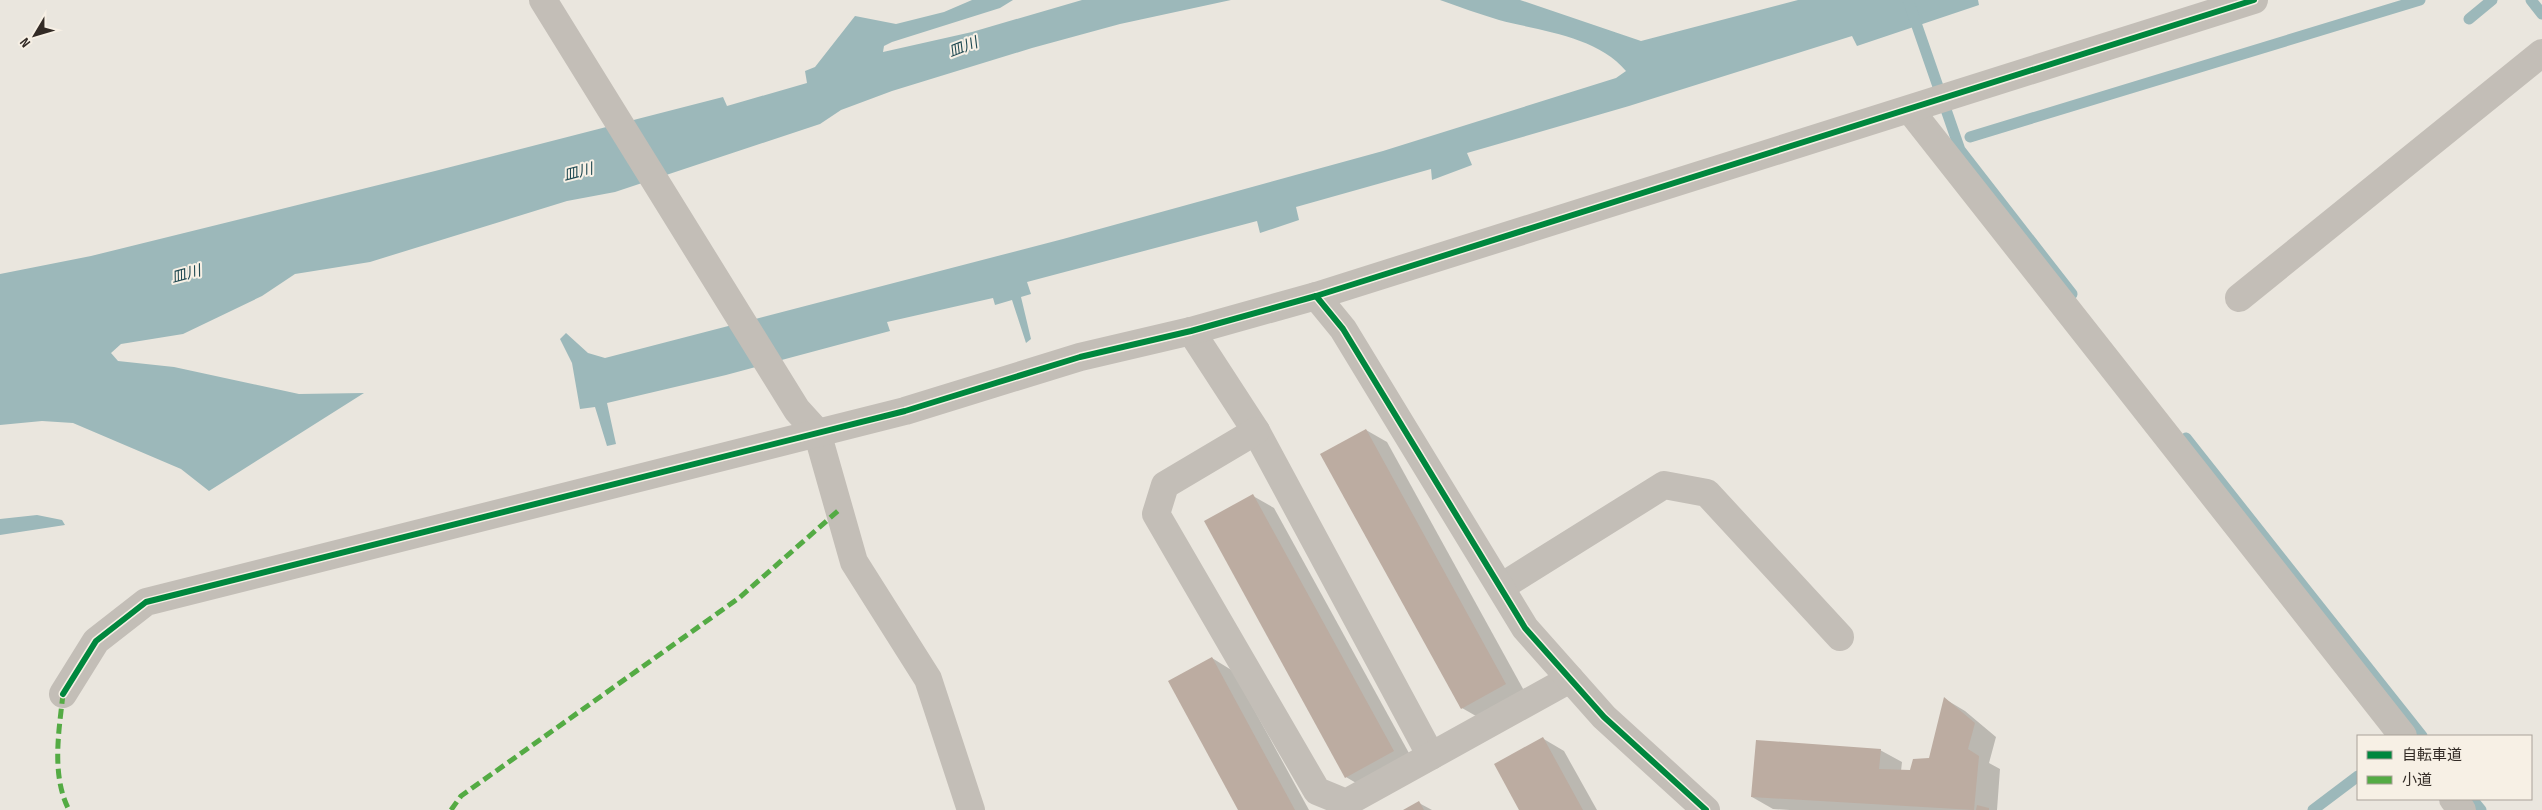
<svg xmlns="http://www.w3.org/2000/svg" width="2542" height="810" viewBox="0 0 2542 810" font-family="'Sofia Sans Condensed','Noto Sans JP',sans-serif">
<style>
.water{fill:#9cb8ba}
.shadow{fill:#0003}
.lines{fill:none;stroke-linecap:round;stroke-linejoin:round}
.stream{stroke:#9cb8ba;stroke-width:11}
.building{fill:#bcaca1}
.minor{stroke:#c3beb7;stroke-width:28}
.quiet{stroke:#54ab44;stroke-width:5;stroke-dasharray:10 5;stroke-linecap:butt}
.cycleway-casing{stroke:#f7f0e5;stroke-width:9}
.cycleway{stroke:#00873e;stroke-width:6}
.labels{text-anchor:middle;stroke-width:4;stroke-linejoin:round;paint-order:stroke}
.water-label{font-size:15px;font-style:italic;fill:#1f4951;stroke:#f7f0e5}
</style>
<rect width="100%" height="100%" fill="#eae6de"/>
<!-- water -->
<g class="water">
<polygon points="972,0 1013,0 1000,8 892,42 884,46 883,52 972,32 1082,0 1231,0 1120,24 1032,48 892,91 841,110 820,124 615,192 567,201 370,262 295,274 262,296 183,334 121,344 111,353 118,361 174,367 299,394 364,393 209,491 181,469 73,423 42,421 0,425 0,274 91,256 435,171 723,97 727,106 807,83 805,71 815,67 855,16 896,24 944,12"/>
<path d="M1440,0H1520L1641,41L1798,0H1978L1979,5L1857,46L1852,36L1629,106L1467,153L1472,165L1432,180L1431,169L1296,207L1299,220L1260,233L1257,221L1027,282L1031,294L1021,297L1031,339L1026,343L1012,300L995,305L993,298L887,322L890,331L726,375L607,403L616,444L607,446L595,407L580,409L572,363L560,339L566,333L588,353L605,358L1063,239L1383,151L1616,78L1626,71C1597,36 1540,31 1499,20C1479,14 1460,7 1440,0Z"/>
<polygon points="37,515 62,520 65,525 0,535 0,519"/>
</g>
<!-- shadow -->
<g class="shadow">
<polygon points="1366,430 1387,442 1527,696 1483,720 1462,708"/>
<polygon points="1253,496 1274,508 1415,764 1368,790 1346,777"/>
<polygon points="1212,658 1233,671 1309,810 1240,810"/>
<polygon points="1945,699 1965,711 1996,737 1989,763 2000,769 1997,810 1790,810 1773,809 1752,797 1880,750 1902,762 1901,771 1911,771 1930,759"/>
<polygon points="1542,738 1564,751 1597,810 1521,810"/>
<polygon points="1419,803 1432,810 1405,810"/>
</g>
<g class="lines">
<!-- stream -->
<g class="stream">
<polyline points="1908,0 1960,150 2072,294"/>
<polyline points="2531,0 2542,14"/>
<polyline points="2469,19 2492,0"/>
<polyline points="1970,137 2420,0"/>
<polyline points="2186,438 2422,736"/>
<polyline points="2472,799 2481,810"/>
<polyline points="2313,810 2358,776"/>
</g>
</g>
<!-- building -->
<g class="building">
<polygon points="1366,429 1506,684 1461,709 1320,454"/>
<polygon points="1253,494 1394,751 1345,778 1204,521"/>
<polygon points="1212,657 1295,810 1238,810 1168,681"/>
<polygon points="1944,697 1975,723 1968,749 1979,756 1974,810 1751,797 1756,740 1881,749 1879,769 1910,770 1913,759 1929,758"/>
<polygon points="1543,737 1583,810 1519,810 1494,764"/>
<polygon points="1419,801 1424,810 1403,810"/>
<polygon points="1977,805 1989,808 1989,810 1976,810"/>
</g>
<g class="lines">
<!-- minor -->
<g class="minor">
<polyline points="543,0 797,410 817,432 854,562 928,679 971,810"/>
<polyline points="1910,110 2403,736"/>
<polyline points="1316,296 2254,0"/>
<polyline points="2239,298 2542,53"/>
<polyline points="1191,331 1256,431 1431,756"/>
<polyline points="1256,431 1165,485 1156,514 1317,791 1346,803 1570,679"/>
<polyline points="1501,587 1664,485 1707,493 1840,637"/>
<polyline points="63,694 96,641 146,602 905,411 1080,357 1191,331 1316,296 1343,329 1525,628 1604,717 1706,810"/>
<polyline points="2453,799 2462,810"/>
</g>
<!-- quiet -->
<g class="quiet">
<path d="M63,694C59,731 51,775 69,810"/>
<polyline points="451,810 461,796 739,598 839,510"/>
</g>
<!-- cycleway casing -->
<g class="cycleway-casing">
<g id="cycleway">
<polyline points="1316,296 2254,0"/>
<polyline points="63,694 96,641 146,602 905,411 1080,357 1191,331 1316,296 1343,329 1525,628 1604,717 1706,810"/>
</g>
</g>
<!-- cycleway -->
<use href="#cycleway" class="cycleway"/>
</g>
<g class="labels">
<!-- water labels -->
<g class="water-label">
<text transform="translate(963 47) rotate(-21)" y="5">皿川</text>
<text transform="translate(578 172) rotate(-14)" y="5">皿川</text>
<text transform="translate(186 274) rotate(-15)" y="5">皿川</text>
</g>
</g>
<!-- legend -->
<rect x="2357" y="735" width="175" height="65" fill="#f7f0e5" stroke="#a9a199"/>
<rect x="2367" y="751" width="25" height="8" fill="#00873e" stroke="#a9a199"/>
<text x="2402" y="760" font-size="15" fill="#332b26">自転車道</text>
<rect x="2367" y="776" width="25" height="8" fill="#54ab44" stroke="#a9a199"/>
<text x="2402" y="785" font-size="15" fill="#332b26">小道</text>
<!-- north arrow -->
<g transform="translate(35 35) rotate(232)" stroke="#f7f0e5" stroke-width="4" paint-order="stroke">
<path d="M0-4L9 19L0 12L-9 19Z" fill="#332b26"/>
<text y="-8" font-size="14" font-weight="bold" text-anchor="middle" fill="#332b26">N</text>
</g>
</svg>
